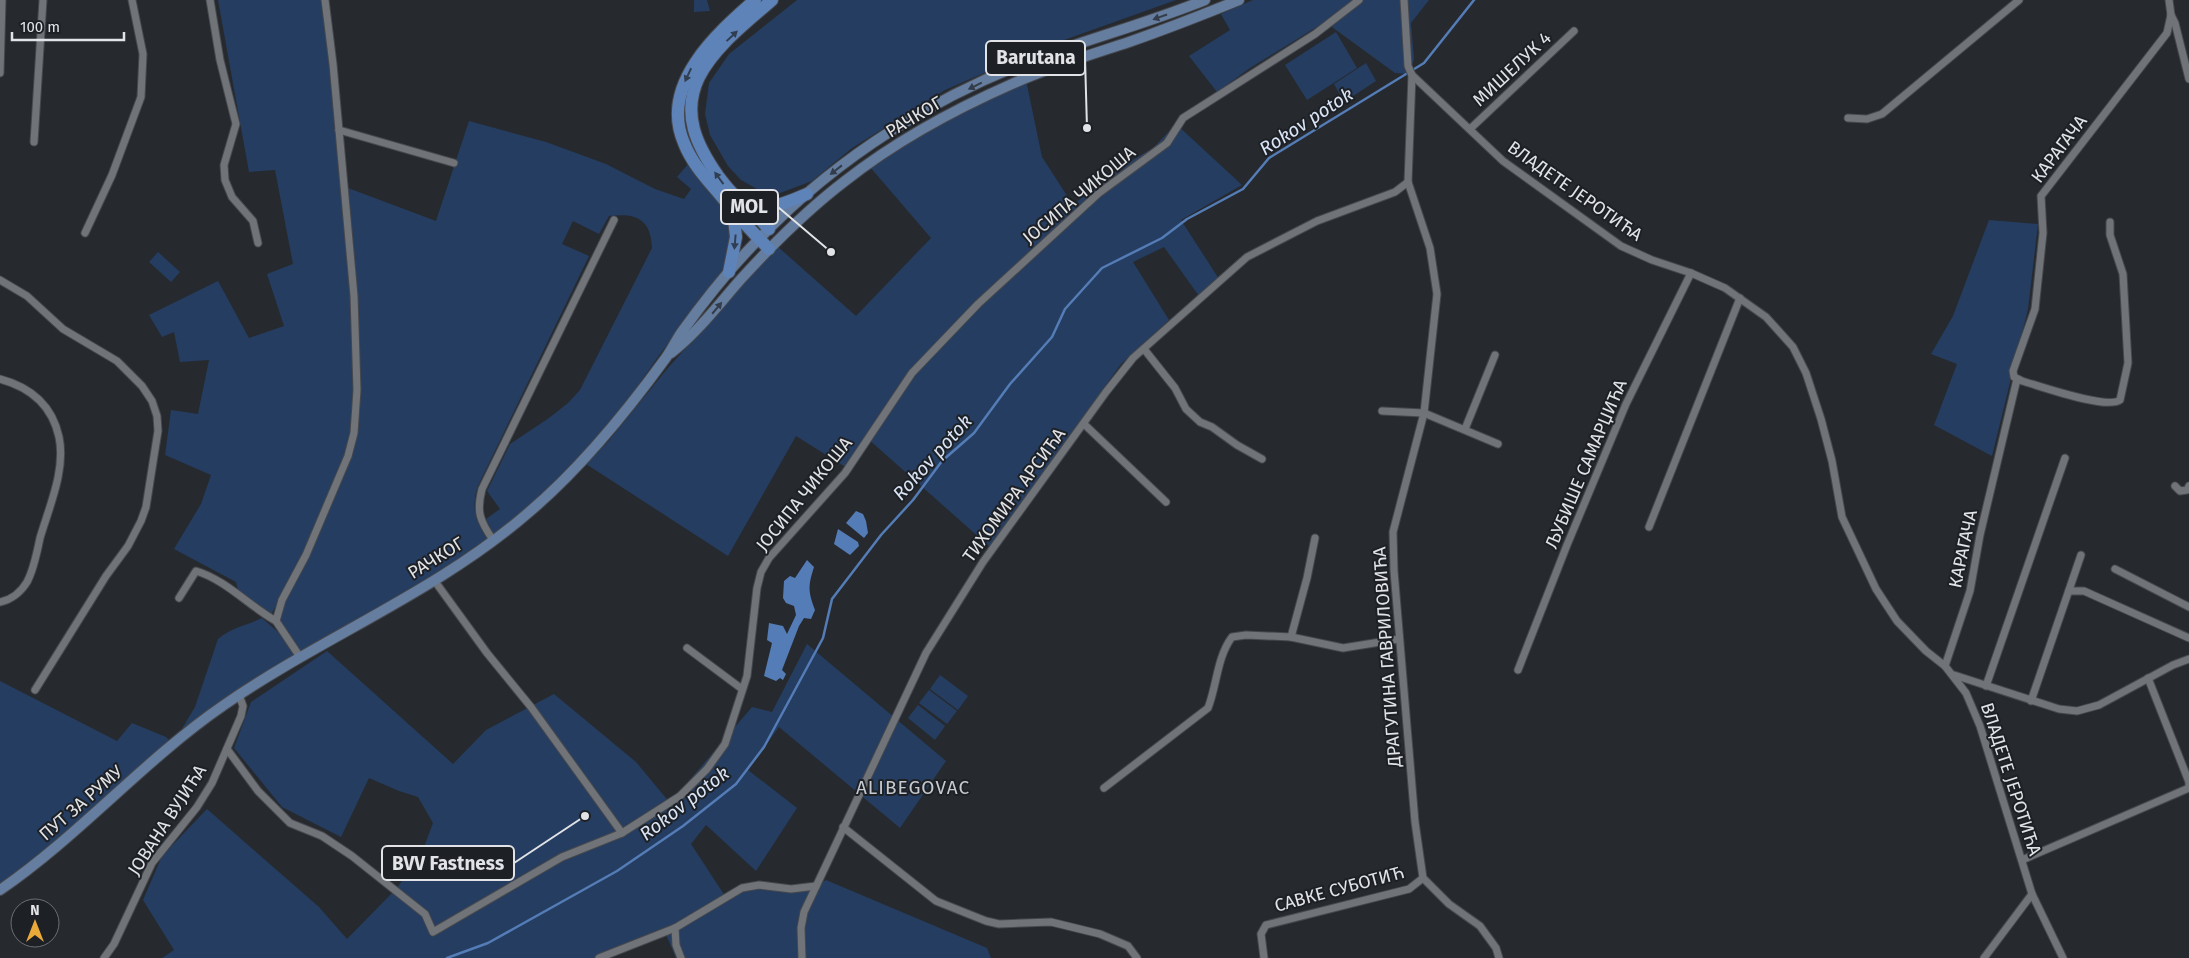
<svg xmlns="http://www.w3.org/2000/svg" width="2189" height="958" viewBox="0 0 2189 958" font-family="'Fira Sans',sans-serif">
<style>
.green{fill:#253d60}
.water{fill:#547cb6}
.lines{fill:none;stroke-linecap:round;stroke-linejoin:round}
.stream{stroke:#547cb6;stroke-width:2.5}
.street-casing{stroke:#46484d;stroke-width:9}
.primary-casing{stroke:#46484d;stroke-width:12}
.highway-casing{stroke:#46484d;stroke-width:14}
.street{stroke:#707479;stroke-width:7}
.primary{stroke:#657d9f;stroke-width:10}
.highway{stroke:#5e83b8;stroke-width:12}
.oneway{fill:#333c4a}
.oneway2{fill:#303e51}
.labels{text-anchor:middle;stroke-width:4;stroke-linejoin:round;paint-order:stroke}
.street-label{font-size:18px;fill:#e1e3e6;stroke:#1d2025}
.water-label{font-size:19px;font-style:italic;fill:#d9e4f5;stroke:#1d2025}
.neighbourhood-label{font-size:19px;letter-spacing:1px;fill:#c5cad0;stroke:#1d2025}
.leader{fill:none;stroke:#e1e3e6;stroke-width:2}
.callout-dot{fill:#e1e3e6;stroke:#1d2025;stroke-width:2}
.callout{fill:#1d2025;stroke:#e1e3e6;stroke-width:2}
.callout-label{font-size:19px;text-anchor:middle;font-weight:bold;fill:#e1e3e6}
</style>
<rect width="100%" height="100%" fill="#262a2f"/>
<!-- green -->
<g class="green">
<polygon points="218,0 321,0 329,63 351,295 354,389 351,431 346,455 304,553 271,615 238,590 236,582 174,549 201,504 211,475 165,455 171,410 198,414 209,360 180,362 174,332 162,337 149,315 218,281 249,338 284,326 267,274 293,264 275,170 249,172"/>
<polygon points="694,0 707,0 710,11 694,12"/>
<polygon points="797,0 1176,0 1039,49 945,90 852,148 812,181 780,193 764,193 741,180 728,166 710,135 705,114 709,83 729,54"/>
<polygon points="1253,0 1429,0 1411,23 1414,59 1409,74 1395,73 1325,22 1250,68 1217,92 1189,56 1230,30 1221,14"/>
<polygon points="1336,32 1357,68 1307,100 1285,65"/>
<polygon points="1366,63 1376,81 1344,102 1334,84"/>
<polygon points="1026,80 1042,157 1073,205 1117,169 1153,148 1176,124 1242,185 1181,220 1219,279 1199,296 1164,247 1133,262 1169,320 1121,364 990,547 867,438 847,468 796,436 728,556 586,464 606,444 667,369 777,246 856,316 931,238 870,167 911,134"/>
<path d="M469,121L546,142L606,164L655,189L684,199L691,189L677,177L689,163C701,177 730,206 732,224C736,273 693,310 667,345C647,371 630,399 609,425C575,466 536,503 494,535L486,519L500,509L487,491L510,444L549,418L568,403L580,390L652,248C651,218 635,213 609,216L599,234L573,221L562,244L589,256L478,486C471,507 475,521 488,540L475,550L301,653L276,619L351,457L360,390L357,295L348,188L436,221Z"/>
<polygon points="1989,220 2038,224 2028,309 1992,456 1934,425 1957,364 1931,354 1953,316"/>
<polygon points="158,252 180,272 171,282 149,262"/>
<path d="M262,618L279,633L295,657L177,737L195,707L218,639C230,628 248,625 262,618Z"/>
<polygon points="807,644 946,761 900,828 779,727 748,770 797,808 756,871 706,825 691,844 725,896 754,882 812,888 826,880 987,948 991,958 676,958 665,932 596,958 162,958 174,950 143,900 162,856 207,809 319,907 347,939 396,889 421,855 433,823 418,797 399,791 369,778 341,837 282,807 234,748 251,702 327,651 453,764 486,730 554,694 636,762 670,803 752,707 772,712"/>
<polygon points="940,675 968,696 958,710 930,689"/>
<polygon points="0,681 117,741 132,723 166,737 171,742 56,842 0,887"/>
<polygon points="929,690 957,711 947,724 919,703"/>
<polygon points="918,705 945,726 935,740 908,718"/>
</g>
<!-- water -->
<g class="water">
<polygon points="856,511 863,514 866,521 868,533 864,538 846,523"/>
<polygon points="838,529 858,542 859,546 850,555 834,544"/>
<path d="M807,560L814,567C808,586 808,591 815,610L811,619L804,618L799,626L782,670L786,674L783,680L780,678L776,681L764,676L772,643L767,640L769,623L783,626L787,634L796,615L794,606L786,603L783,598L784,581L790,576L795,578Z"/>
</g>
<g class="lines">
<!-- stream -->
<polyline class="stream" points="447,958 488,943 617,871 683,826 736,784 764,747 823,638 832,599 881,535 913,500 942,461 974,433 1010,384 1052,337 1065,309 1102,268 1162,238 1187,219 1243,189 1269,158 1424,63 1474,0"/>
<!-- street casing -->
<g class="street-casing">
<g id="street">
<polyline points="210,0 220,60 236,124 224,165 225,180 232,197 253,221 258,243"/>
<polyline points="1404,0 1408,66 1412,75 1408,182 1430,248 1437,294 1424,413 1393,532 1394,571 1415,822 1423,878 1449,904 1480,926 1496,948 1499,958"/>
<polyline points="2171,15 2175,23 2189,79"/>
<polyline points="0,73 2,0"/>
<polyline points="1412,75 1503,161 1621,246 1652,260 1691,273 1725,288 1766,317 1793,347 1806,373 1821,419 1832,461 1842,517 1876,589 1897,621 1926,651 1945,666 1966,693 1980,726 2032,894 2063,958"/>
<polyline points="1848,118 1867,119 1882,114 2019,0"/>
<polyline points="1470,129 1574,31"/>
<polyline points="339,130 454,163"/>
<polyline points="34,142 43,0"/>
<path d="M2110,222V235L2123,274L2128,363L2120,400C2107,410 2040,386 2022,381L2014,377L2013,371L2035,309L2043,233L2041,196L2167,33L2171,15L2169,0"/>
<polyline points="85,233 112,175 141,97 143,54 132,0"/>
<polyline points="0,280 27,296 63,329 117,361 142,386 152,401 157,416 158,431 154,456 146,507 141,521 128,546 106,576 35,690"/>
<polyline points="1144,349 1175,388 1186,409 1200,422 1212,427 1237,445 1262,459"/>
<path d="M0,379C30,387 52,405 59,437C66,470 49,507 40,538C37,552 34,569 27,582C21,592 11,600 0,602"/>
<polyline points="1382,411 1424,413 1498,444"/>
<polyline points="1084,424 1166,502"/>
<polyline points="1465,429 1495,355"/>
<polyline points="2175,486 2180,491 2187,490 2189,486"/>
<polyline points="1649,527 1740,298"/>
<path d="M493,540C480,521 476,512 482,489L614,220"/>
<polyline points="2115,569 2189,607"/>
<polyline points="434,580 487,653 531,707 622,833"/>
<polyline points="2069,591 2084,591 2189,638"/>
<path d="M179,598L196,571C226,580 249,606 276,621"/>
<polyline points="1291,637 1307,578 1315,538"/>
<polyline points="687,648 742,689"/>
<polyline points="300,657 276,621 282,600 306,555 348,456 354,433 357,390 354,296 333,64 325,0"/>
<polyline points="1945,666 1970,591 1980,535 2017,379"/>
<polyline points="1518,670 1567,545 1626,404 1691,273"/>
<polyline points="1954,675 2059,709 2077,711 2099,705 2173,665 2189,659"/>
<polyline points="1986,686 2065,458"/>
<polyline points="2031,701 2081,555"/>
<polyline points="227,749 258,791 290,823 322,836 352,856 425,914 433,932 562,857 622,833 680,796 707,769 725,744 747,676 757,588 761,572 769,558 845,473 912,373 978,304 1099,193 1167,143 1183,118 1315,34 1359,0"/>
<path d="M1104,788L1208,708C1217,685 1217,657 1232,637L1246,635L1291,637L1343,648L1399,639"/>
<polyline points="843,827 936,901 986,921 999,924 1051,922 1100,934 1128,946 1137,958"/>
<polyline points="2022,860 2189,788 2189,782 2148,678"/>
<polyline points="675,928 676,945 681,958"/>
<polyline points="104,958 114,944 152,863 197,807 212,783 241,716 243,706 239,695"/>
<polyline points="599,958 675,928 742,888 759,885 791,889 816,886"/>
<polyline points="802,958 801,928 804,912 926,653 983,562 1106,392 1133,358 1247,257 1317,221 1395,192 1408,182"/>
<polyline points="1264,958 1261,934 1266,925 1409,889 1423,878"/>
<polyline points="1984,958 2032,894"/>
</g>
</g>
<!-- primary casing -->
<g class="primary-casing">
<g id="primary">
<path d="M671,353C698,332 718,305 741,279C773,244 807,210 845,181C896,141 953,110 1012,84C1050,67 1090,55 1129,42C1166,29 1202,15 1239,0"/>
<path d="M0,890C80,835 144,760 224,705C322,637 437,592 528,513C579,470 625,414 665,359C671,351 675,342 681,333C704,301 730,268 759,239C837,157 939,93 1046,55C1099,36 1153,21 1205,0"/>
</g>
</g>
<!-- highway casing -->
<g class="highway-casing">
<g id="highway">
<path d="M755,0C716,34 659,85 684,143C691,161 703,175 716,190C733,211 750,230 769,249"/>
<path d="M772,0C746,23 715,46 699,77C681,114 697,146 718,176C725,185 734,198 745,203C766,213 788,202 807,194"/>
<polyline points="745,203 769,229"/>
<polyline points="729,272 736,237 733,211"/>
</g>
</g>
<!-- street -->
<use href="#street" class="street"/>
<!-- primary -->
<use href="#primary" class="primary"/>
<!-- highway -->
<use href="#highway" class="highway"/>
</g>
<!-- one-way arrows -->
<defs><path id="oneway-solid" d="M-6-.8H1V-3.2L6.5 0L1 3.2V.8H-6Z" transform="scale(1.25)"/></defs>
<g class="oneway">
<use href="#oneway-solid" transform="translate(1160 17) rotate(161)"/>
<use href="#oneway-solid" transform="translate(975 86) rotate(154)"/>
<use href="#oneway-solid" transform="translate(836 170) rotate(142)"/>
<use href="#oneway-solid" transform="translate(717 308) rotate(-50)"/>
</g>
<g class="oneway2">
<use href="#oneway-solid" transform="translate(732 36) rotate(-43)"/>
<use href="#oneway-solid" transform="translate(688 75) rotate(115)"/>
<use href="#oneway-solid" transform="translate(719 178) rotate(-126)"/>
<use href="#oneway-solid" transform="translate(735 242) rotate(95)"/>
</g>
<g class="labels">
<!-- street labels -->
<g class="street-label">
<text transform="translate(1512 69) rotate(-43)" y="6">МИШЕЛУК 4</text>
<text transform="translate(914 117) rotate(-31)" y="6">РАЧКОГ</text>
<text transform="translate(2059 149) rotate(-53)" y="6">КАРАГАЧА</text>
<text transform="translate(1575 191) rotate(35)" y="6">ВЛАДЕТЕ ЈЕРОТИЋА</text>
<text transform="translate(1079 195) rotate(-40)" y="6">ЈОСИПА ЧИКОША</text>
<text transform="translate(1586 464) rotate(-67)" y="6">ЉУБИШЕ САМАРЏИЋА</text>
<text transform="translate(804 494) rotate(-51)" y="6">ЈОСИПА ЧИКОША</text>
<text transform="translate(1014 495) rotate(-54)" y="6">ТИХОМИРА АРСИЋА</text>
<text transform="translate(1963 549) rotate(-78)" y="6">КАРАГАЧА</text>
<text transform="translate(436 558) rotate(-32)" y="6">РАЧКОГ</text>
<text transform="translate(1387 657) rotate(-94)" y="6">ДРАГУТИНА ГАВРИЛОВИЋА</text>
<text transform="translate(2011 779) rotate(72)" y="6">ВЛАДЕТЕ ЈЕРОТИЋА</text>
<text transform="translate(81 803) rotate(-41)" y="6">ПУТ ЗА РУМУ</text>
<text transform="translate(167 820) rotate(-57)" y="6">ЈОВАНА ВУЈИЋА</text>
<text transform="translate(1339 889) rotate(-15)" y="6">САВКЕ СУБОТИЋ</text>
</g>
<!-- water labels -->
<g class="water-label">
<text transform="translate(1306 121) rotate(-33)" y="7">Rokov potok</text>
<text transform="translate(932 457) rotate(-48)" y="7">Rokov potok</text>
<text transform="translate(684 803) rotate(-38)" y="7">Rokov potok</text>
</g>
<!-- neighbourhood labels -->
<g class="neighbourhood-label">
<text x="913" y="794">ALIBEGOVAC</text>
</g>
</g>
<!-- callouts -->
<path class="leader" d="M1087 128L1085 58M831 252L778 207M585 816L514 863"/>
<g class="callout-dot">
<circle cx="1087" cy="128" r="5"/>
<circle cx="831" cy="252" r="5"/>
<circle cx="585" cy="816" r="5"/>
</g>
<g class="callout">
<rect x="986" y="41" width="99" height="34" rx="5"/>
<rect x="721" y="190" width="57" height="34" rx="5"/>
<rect x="382" y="846" width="132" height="34" rx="5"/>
</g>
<g class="callout-label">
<text x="1036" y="64">Barutana</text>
<text x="749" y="213">MOL</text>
<text x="448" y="870">BVV Fastness</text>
</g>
<!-- north arrow -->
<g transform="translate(35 923)"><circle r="24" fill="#1d2025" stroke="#6b6e72"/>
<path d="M0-4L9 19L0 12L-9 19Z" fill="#eaaa39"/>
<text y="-8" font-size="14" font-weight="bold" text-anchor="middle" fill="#e1e3e6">N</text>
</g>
<!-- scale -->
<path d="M12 32v8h112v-8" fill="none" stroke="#e1e3e6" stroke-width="2.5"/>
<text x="20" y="32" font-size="15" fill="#e1e3e6" stroke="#1d2025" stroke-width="4" paint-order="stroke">100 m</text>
</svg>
